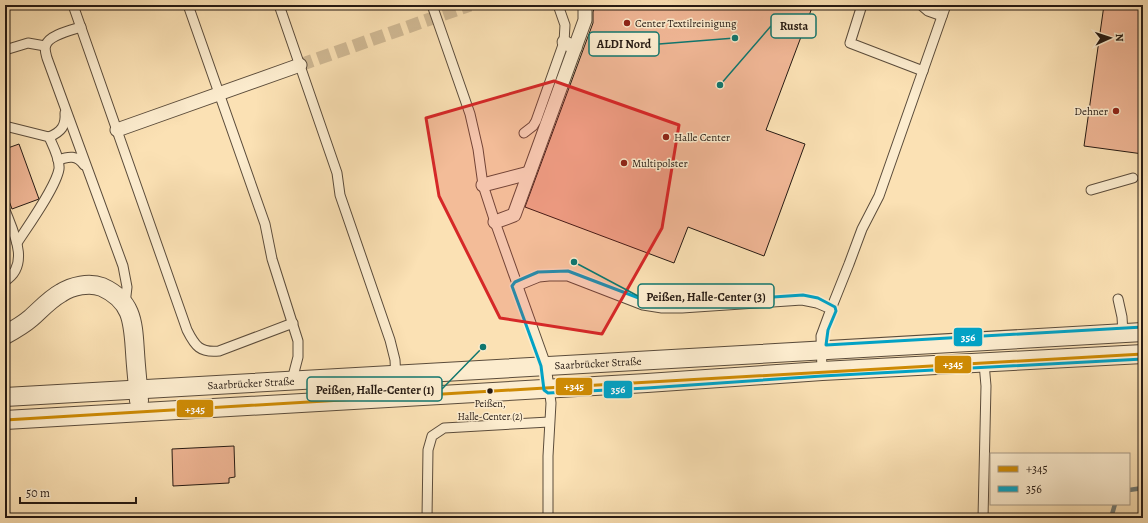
<svg xmlns="http://www.w3.org/2000/svg" width="1148" height="523" viewBox="0 0 1148 523" font-family="Alegreya,serif">
<style>
.lines{fill:none;stroke-linecap:round;stroke-linejoin:round}
.stream{stroke:#717b76;stroke-width:4.5}
.building{fill:#f0b695;stroke:#261a13}
.pedestrian-tunnel{stroke:#d0b994;stroke-width:13;stroke-dasharray:13 6;stroke-linecap:butt}
.service-casing{stroke:#5b4c3b;stroke-width:11}
.pedestrian-casing{stroke:#5b4c3b;stroke-width:15}
.minor-casing{stroke:#5b4c3b;stroke-width:20}
.service{stroke:#fcecce;stroke-width:9}
.pedestrian{stroke:#fcecce;stroke-width:13}
.minor{stroke:#fcecce;stroke-width:18}
.bus-1-casing{stroke:#fcecce;stroke-width:6}
.bus-2-casing{stroke:#fcecce;stroke-width:6}
.bus-1{stroke:#cd8a04;stroke-width:3}
.bus-2{stroke:#02a2c5;stroke-width:3}
.marked{fill:#d62828;fill-opacity:0.2;stroke:#d62828;stroke-width:3;stroke-linejoin:round}
.poi-dot{fill:#8f2418;stroke:#fcecce;stroke-width:1.5}
.bus-dot{fill:#261a13;stroke:#fcecce;stroke-width:1.5}
.labels{text-anchor:middle;stroke-width:3;stroke-linejoin:round;paint-order:stroke}
.bus-label{font-size:10px;fill:#261a13;stroke:#fcecce}
.poi-label{font-size:11px;fill:#261a13;stroke:#fcecce;text-anchor:start}
.street-label{font-size:11px;fill:#261a13;stroke:#fcecce}
.leader{fill:none;stroke:#0f766e;stroke-width:1.5}
.callout-dot{fill:#0f766e;stroke:#fcecce;stroke-width:1.5}
.callout{fill:#fcecce;stroke:#0f766e;stroke-width:1.5}
.callout-label{font-size:12px;text-anchor:middle;font-weight:bold;fill:#261a13}
.line-badge{stroke:#fcecce;stroke-width:1.5}
.badge-label{font-size:11px;text-anchor:middle;font-weight:bold;fill:#fff}
</style>
<rect width="100%" height="100%" fill="#fbe1b4"/>
<filter id="stains"><feTurbulence type="fractalNoise" baseFrequency=".005" numOctaves="4"/><feColorMatrix values="0 0 0 0 .2 0 0 0 0 .09 0 0 0 0 .02 0 0 0 .5 -.17"/></filter>
<radialGradient id="worn" r=".72"><stop offset=".6" stop-color="#630" stop-opacity="0"/><stop offset="1" stop-color="#630" stop-opacity=".3"/></radialGradient>
<g class="lines">
<!-- stream -->
<g class="stream">
<polyline points="1129,490 1143,488"/>
<polyline points="1111,518 1115,504"/>
</g>
</g>
<!-- building -->
<g class="building">
<polygon points="595,5 813,5 766,130 805,144 764,256 688,227 674,263 525,207 593,23 593,12"/>
<polygon points="1104,5 1143,5 1143,154 1084,146"/>
<polygon points="19,144 39,199 12,209 5,190 5,149"/>
<polygon points="234,446 235,477 229,478 229,483 173,486 172,449"/>
</g>
<g class="lines">
<!-- pedestrian-tunnel -->
<polyline class="pedestrian-tunnel" points="300,65 470,5"/>
<!-- service casing -->
<g class="service-casing">
<g id="service">
<path d="M73,5L187,330C195,346 200,353 219,351L293,323"/>
<polyline points="188,5 265,224 272,259 298,341 298,357 292,380"/>
<polyline points="279,5 337,173 340,195 390,340 395,360 397,398"/>
<polyline points="432,5 470,114 478,149 483,185 495,222 546,365 551,403 548,456 548,518"/>
<polyline points="862,5 850,43 923,71"/>
<polyline points="921,5 928,11 942,16"/>
<path d="M81,27C72,30 49,35 46,45C44,49 46,54 47,58L123,266L127,287L125,304"/>
<polyline points="5,50 28,43 45,46"/>
<path d="M5,126L49,137C53,146 60,159 59,169C56,187 28,226 17,243"/>
<polyline points="524,133 533,126 536,121 564,42 565,25 558,5"/>
<path d="M49,137C61,132 66,126 65,113"/>
<path d="M58,160C69,156 77,155 84,165"/>
<polyline points="1091,190 1133,178"/>
<path d="M5,210C13,231 31,265 5,281"/>
<polyline points="517,286 539,277 549,276 568,276 643,305 662,308 682,308 802,300 817,303 831,309 821,336 822,371"/>
<polyline points="1118,299 1122,317 1123,333"/>
<polyline points="831,309 849,264 862,229 879,196 946,5"/>
<polyline points="427,518 428,450 432,436 444,428 549,422"/>
<polyline points="983,518 986,386 984,363"/>
</g>
</g>
<!-- pedestrian casing -->
<g class="pedestrian-casing">
<g id="pedestrian">
<polyline points="564,42 575,48"/>
<polyline points="117,130 300,65"/>
<polyline points="483,185 529,173"/>
<polyline points="495,222 514,215 585,20 585,5"/>
</g>
</g>
<!-- minor casing -->
<g class="minor-casing">
<g id="minor">
<path d="M5,335C14,330 23,325 31,318C40,310 50,299 61,293C72,286 89,282 102,287C133,301 133,323 135,352C136,369 138,385 139,401"/>
<polyline points="5,397 1143,332"/>
<polyline points="5,420 647,383 822,371 1143,354"/>
</g>
</g>
<!-- service -->
<use href="#service" class="service"/>
<!-- pedestrian -->
<use href="#pedestrian" class="pedestrian"/>
<!-- minor -->
<use href="#minor" class="minor"/>
<!-- bus-1 casing -->
<g class="bus-1-casing">
<path id="bus-1" d="M5,420C384,398 764,374 1143,354"/>
</g>
<!-- bus-2 casing -->
<g class="bus-2-casing">
<polyline id="bus-2" points="1143,327 826,345 828,330 836,311 835,307 818,298 803,295 682,303 662,303 644,300 568,271 538,272 515,282 512,286 541,366 544,390 548,393 647,388 822,376 1143,359"/>
</g>
<!-- bus-1 -->
<use href="#bus-1" class="bus-1"/>
<!-- bus-2 -->
<use href="#bus-2" class="bus-2"/>
</g>
<!-- marked area -->
<path class="marked" d="M554,81L679,125L662,228L602,334L500,318L439,196L426,118Z"/>
<!-- markers -->
<g class="poi-dot">
<circle cx="627" cy="23" r="4"/>
<circle cx="1116" cy="111" r="4"/>
<circle cx="666" cy="137" r="4"/>
<circle cx="624" cy="163" r="4"/>
</g>
<circle class="bus-dot" cx="490" cy="391" r="3.5"/>
<g class="labels">
<!-- bus labels -->
<g class="bus-label">
<text x="490" y="407">Peißen,<tspan x="490" dy="13">Halle-Center (2)</tspan></text>
</g>
<!-- poi labels -->
<g class="poi-label">
<text x="635" y="27">Center Textilreinigung</text>
<text x="1108" y="115" text-anchor="end">Dehner</text>
<text x="674" y="141">Halle Center</text>
<text x="632" y="167">Multipolster</text>
</g>
<!-- street labels -->
<g class="street-label">
<text transform="translate(598 363) rotate(-3)" y="4">Saarbrücker Straße</text>
<text transform="translate(251 383) rotate(-3)" y="4">Saarbrücker Straße</text>
</g>
</g>
<!-- callouts -->
<path class="leader" d="M720 85L771 26M735 38L659 44M574 262L638 296M483 347L442 389"/>
<g class="callout-dot">
<circle cx="720" cy="85" r="4"/>
<circle cx="735" cy="38" r="4"/>
<circle cx="574" cy="262" r="4"/>
<circle cx="483" cy="347" r="4"/>
</g>
<g class="callout">
<rect x="771" y="14" width="45" height="24" rx="4"/>
<rect x="589" y="32" width="70" height="24" rx="4"/>
<rect x="638" y="284" width="136" height="24" rx="4"/>
<rect x="307" y="377" width="135" height="24" rx="4"/>
</g>
<g class="callout-label">
<text x="794" y="30">Rusta</text>
<text x="624" y="48">ALDI Nord</text>
<text x="706" y="301">Peißen, Halle-Center (3)</text>
<text x="375" y="394">Peißen, Halle-Center (1)</text>
</g>
<g class="line-badge">
<rect x="953" y="327" width="30" height="20" rx="4" fill="#02a2c5"/>
<rect x="934" y="355" width="38" height="19" rx="4" fill="#cd8a04"/>
<rect x="555" y="377" width="38" height="19" rx="4" fill="#cd8a04"/>
<rect x="603" y="380" width="30" height="19" rx="4" fill="#02a2c5"/>
<rect x="176" y="399" width="38" height="19" rx="4" fill="#cd8a04"/>
</g>
<g class="badge-label">
<text x="968" y="341">356</text>
<text x="953" y="368">+345</text>
<text x="574" y="390">+345</text>
<text x="618" y="393">356</text>
<text x="195" y="413">+345</text>
</g>
<!-- margin -->
<rect width="1148" height="523" fill="none" stroke="#fbe1b4" stroke-width="20"/>
<rect x="6" y="6" width="1136" height="511" fill="none" stroke="#261a13" stroke-width="2"/>
<rect x="10" y="10" width="1128" height="503" fill="none" stroke="#261a13"/>
<!-- legend -->
<rect x="990" y="453" width="140" height="52" fill="#fcecce" stroke="#a69883"/>
<rect x="998" y="466" width="20" height="6" fill="#cd8a04" stroke="#a69883"/>
<text x="1026" y="473" font-size="12" fill="#261a13">+345</text>
<rect x="998" y="486" width="20" height="6" fill="#02a2c5" stroke="#a69883"/>
<text x="1026" y="493" font-size="12" fill="#261a13">356</text>
<!-- north arrow -->
<g transform="translate(1110 38) rotate(87)" stroke="#fcecce" stroke-width="3" paint-order="stroke">
<path d="M0-3L7 15L0 10L-7 15Z" fill="#261a13"/>
<text y="-6" font-size="11" font-weight="bold" text-anchor="middle" fill="#261a13">N</text>
</g>
<!-- scale -->
<path d="M20 497v6h116v-6" fill="none" stroke="#261a13" stroke-width="2"/>
<text x="26" y="497" font-size="12" fill="#261a13" stroke="#fcecce" stroke-width="3" paint-order="stroke">50 m</text>
<rect width="100%" height="100%" filter="url(#stains)"/>
<rect width="100%" height="100%" fill="url(#worn)"/>
</svg>
